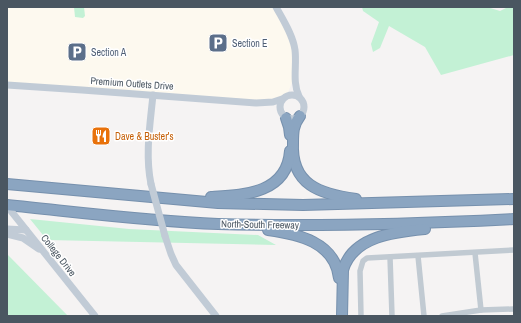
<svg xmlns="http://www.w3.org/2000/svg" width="521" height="323" viewBox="0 0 521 323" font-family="'Archivo Narrow',sans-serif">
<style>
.commercial{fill:#fdf9ef}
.green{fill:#c3f1d5}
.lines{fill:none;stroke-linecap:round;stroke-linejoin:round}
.highway-casing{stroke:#7690ad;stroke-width:12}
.street{stroke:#c1cad2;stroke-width:5.5}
.secondary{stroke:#c1cbd6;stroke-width:7}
.highway{stroke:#8ba5c1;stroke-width:10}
.secondary-bridge{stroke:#c1cbd6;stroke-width:7}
.labels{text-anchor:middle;stroke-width:3;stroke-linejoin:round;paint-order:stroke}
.service-label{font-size:10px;fill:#4e5e75;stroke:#fff;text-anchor:start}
.street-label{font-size:10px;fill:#4a5661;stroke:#fff}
.food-label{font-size:10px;fill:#c56008;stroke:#fff;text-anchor:start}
</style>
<rect width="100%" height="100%" fill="#f5f3f3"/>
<!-- commercial -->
<polygon class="commercial" points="7,7 276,7 293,42 293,80 287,95 282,99 276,101 7,85"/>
<!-- green -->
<g class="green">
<polygon points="74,7 84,7 85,16 83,18 75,17"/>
<polygon points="362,7 487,7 500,11 508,7 514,7 514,55 441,75 425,47 389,26 380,48 373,52 371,44 379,22 363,11"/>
<polygon points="30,219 129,229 258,235 276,245 47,240"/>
<polygon points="7,254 68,316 7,316"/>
</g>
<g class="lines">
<!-- highway casing -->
<g class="highway-casing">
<g id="highway">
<path d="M300,116C293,125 293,133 293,143C291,185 320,194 356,199"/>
<polyline points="286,118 289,127 290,135"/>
<polyline points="7,184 218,203 303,205 514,199"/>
<path d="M211,197C243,195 287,194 290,151"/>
<path d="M7,205C77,212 147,221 218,224C317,227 415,224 514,219"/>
<path d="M268,230C298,234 335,242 339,278"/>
<path d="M342,316L343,270C353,236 395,232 425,229"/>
</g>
</g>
<!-- street -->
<g class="street">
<polyline points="475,253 481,310"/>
<polyline points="418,256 424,316"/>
<polyline points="390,257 392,316"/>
<polyline points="361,316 360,271 363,261 367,258 514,250"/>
<polyline points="442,316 481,310 514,309"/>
</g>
<!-- secondary -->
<g class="secondary">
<path d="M276,7C283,20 293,35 295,50C297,65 292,82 299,96"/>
<polyline points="7,85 82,90 256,103 273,102 282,99"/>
<circle cx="292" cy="107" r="12"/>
<path d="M151,184C145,155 150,125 153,95"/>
<polyline points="7,206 95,316"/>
<polyline points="7,229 26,230"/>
<polyline points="7,234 23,238 39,249"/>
<polyline points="165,236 171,254 176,265 216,316"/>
</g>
<!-- highway -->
<use href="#highway" class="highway"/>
<!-- secondary-bridge -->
<polyline class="secondary-bridge" points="151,184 165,236"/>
</g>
<!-- icons -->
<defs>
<g id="parking-square" transform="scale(1)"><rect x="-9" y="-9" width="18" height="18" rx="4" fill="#5c6f8a" stroke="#fff"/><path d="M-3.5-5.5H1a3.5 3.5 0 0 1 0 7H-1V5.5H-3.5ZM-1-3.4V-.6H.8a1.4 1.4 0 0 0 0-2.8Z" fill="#fff"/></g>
<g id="restaurant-square" transform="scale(1)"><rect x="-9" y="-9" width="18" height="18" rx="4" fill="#e8710a" stroke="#fff"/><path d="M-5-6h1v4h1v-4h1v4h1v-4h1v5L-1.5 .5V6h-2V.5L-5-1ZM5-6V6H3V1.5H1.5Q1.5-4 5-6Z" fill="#fff"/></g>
</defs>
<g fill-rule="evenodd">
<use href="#parking-square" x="218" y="43"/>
<use href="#parking-square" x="77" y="52"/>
<use href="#restaurant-square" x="101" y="136"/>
</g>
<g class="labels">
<!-- service labels -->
<g class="service-label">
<text x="232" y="47">Section E</text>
<text x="91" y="56">Section A</text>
</g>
<!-- street labels -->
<g class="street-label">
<text transform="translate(132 83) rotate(4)" y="4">Premium Outlets Drive</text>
<text transform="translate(260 224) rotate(1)" y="4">North-South Freeway</text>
<text transform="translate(59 255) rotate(52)" y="4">College Drive</text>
</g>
<!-- food labels -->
<g class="food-label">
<text x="115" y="140">Dave &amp; Buster's</text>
</g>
</g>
<!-- border -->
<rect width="521" height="323" fill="none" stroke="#4a5661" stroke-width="16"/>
</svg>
